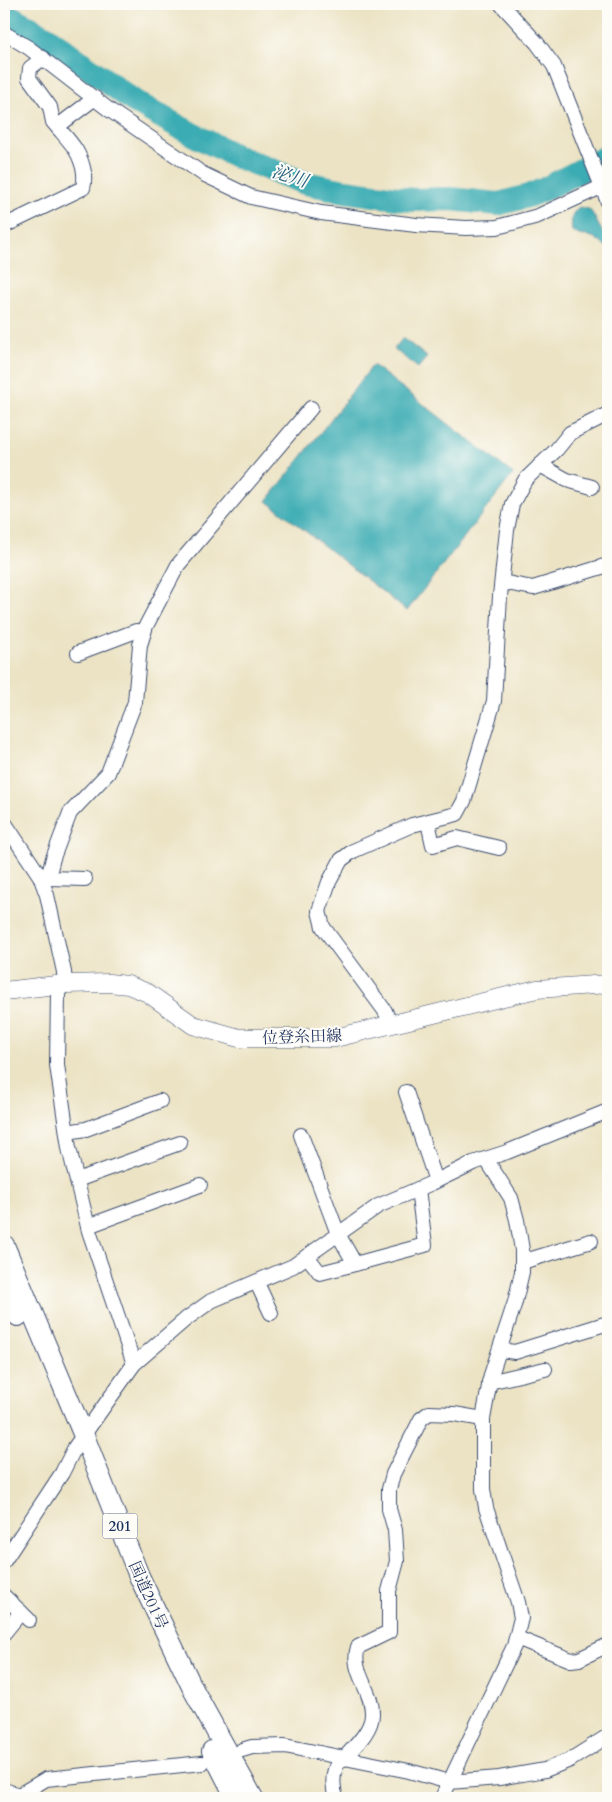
<svg xmlns="http://www.w3.org/2000/svg" width="612" height="1802" viewBox="0 0 612 1802" font-family="Cardo,'Noto Serif JP',serif">
<style>
.water{fill:#3aacb3;stroke:#2a6e88}
.lines{fill:none;stroke-linecap:round;stroke-linejoin:round}
.river{stroke:#3aacb3;stroke-width:24}
.minor-casing{stroke:#3a4a6d;stroke-width:16}
.major-casing{stroke:#3a4a6d;stroke-width:19}
.highway-casing{stroke:#3a4a6d;stroke-width:22}
.minor{stroke:#fff;stroke-width:14}
.major{stroke:#fff;stroke-width:18}
.highway{stroke:#fff;stroke-width:20}
.labels{text-anchor:middle;stroke-width:4;stroke-linejoin:round;paint-order:stroke}
.shield{fill:#fdfcf7;stroke:#5f6c8c;stroke-width:1}
.shield-label{font-size:15px;font-weight:bold;fill:#1b2f5e}
.street-label{font-size:16px;fill:#1b2f5e;stroke:#fdfcf7}
.water-label{font-size:18px;font-style:italic;fill:#276180;stroke:#fdfcf7}
</style>
<rect width="100%" height="100%" fill="#fdfcf7"/>
<filter id="ink" filterUnits="userSpaceOnUse"><feTurbulence type="fractalNoise" baseFrequency=".02" numOctaves="2"/><feDisplacementMap in="SourceGraphic" scale="10" xChannelSelector="R" yChannelSelector="G"/><feConvolveMatrix kernelMatrix="1 2 1 2 8 2 1 2 1" color-interpolation-filters="sRGB"/></filter>
<filter id="wash" filterUnits="userSpaceOnUse"><feTurbulence type="fractalNoise" baseFrequency=".0096" numOctaves="4" result="noise"/><feDisplacementMap in="SourceGraphic" scale="20" xChannelSelector="R" yChannelSelector="G"/><feGaussianBlur stdDeviation="1.12" result="paint"/><feColorMatrix in="noise" values="0 0 0 0 0 0 0 0 0 0 0 0 0 0 0 0 0 1.4 0 .05"/><feComposite in="paint" operator="in"/></filter>
<g filter="url(#wash)">
<rect width="100%" height="100%" fill="#ece3c4"/>
<!-- water -->
<g class="water">
<path d="M579,207L589,209C598,219 597,228 608,237V248L593,237L579,235L572,231C571,221 570,214 579,207Z"/>
<polygon points="403,338 427,357 418,368 394,349"/>
<polygon points="373,365 513,474 407,611 267,501"/>
</g>
<g class="lines">
<!-- river -->
<polyline class="river" points="4,13 48,38 135,102 192,134 238,157 305,183 345,191 412,200 450,199 498,204 528,196 547,188 608,156"/>
</g>
</g>
<g filter="url(#ink)">
<g class="lines">
<!-- minor casing -->
<g class="minor-casing">
<g id="minor">
<polyline points="501,4 537,43 554,66 608,202"/>
<polyline points="4,33 29,48 108,109 203,174 251,197 321,213 416,225 466,228 497,227 538,216 601,187 608,182"/>
<polyline points="43,58 30,68 29,78 50,107 53,122 59,129"/>
<path d="M4,226L83,188C85,182 84,178 84,172C80,152 72,144 59,129L62,123L95,98"/>
<polyline points="540,465 567,480 592,487"/>
<polyline points="502,582 533,588 608,565"/>
<polyline points="78,653 136,631 144,632"/>
<polyline points="4,822 40,876 47,895 64,972 65,984 58,992 57,1065 69,1148 89,1231 134,1364"/>
<polyline points="428,822 433,845 457,838 499,848"/>
<polyline points="48,878 85,879"/>
<polyline points="43,883 48,878 53,858 70,813 108,773 135,702 140,645 146,626 178,565 311,408"/>
<polyline points="391,1025 385,1011 323,927 319,911 329,882 341,860 353,851 412,825 457,814 464,801 494,701 500,596 507,530 512,504 525,480 557,449 570,433 608,414"/>
<polyline points="406,1092 436,1181"/>
<polyline points="67,1132 86,1129 160,1101"/>
<polyline points="301,1135 338,1234 355,1264 425,1245 418,1189"/>
<polyline points="77,1180 180,1143"/>
<polyline points="88,1226 200,1185"/>
<polyline points="307,1256 320,1273 355,1264"/>
<polyline points="522,1262 591,1241"/>
<polyline points="257,1283 271,1313"/>
<polyline points="500,1350 515,1352 608,1323"/>
<polyline points="489,1382 545,1369"/>
<polyline points="4,1561 62,1473 75,1447 134,1364 186,1319 211,1301 293,1266 378,1206 432,1183 473,1163 507,1152 608,1111"/>
<polyline points="4,1596 29,1620"/>
<polyline points="4,1633 21,1612"/>
<polyline points="517,1638 571,1660 579,1659 608,1645"/>
<polyline points="242,1750 252,1747 285,1746 409,1771 449,1782 499,1778 545,1770 570,1760 608,1736"/>
<polyline points="4,1790 19,1795 46,1779 202,1763"/>
<path d="M336,1798C333,1789 332,1776 336,1767C337,1763 343,1759 346,1756C356,1745 372,1730 372,1714C373,1690 350,1672 358,1647L389,1632V1591L397,1561L395,1530L389,1509V1489L393,1474L421,1419L429,1413L454,1414L483,1419"/>
<polyline points="442,1798 514,1646 521,1618 518,1602 486,1508 483,1489 483,1419 491,1375 515,1302 522,1272 522,1250 517,1220 511,1198 486,1159"/>
</g>
</g>
<!-- major casing -->
<g class="major-casing">
<polyline id="major" points="4,991 65,984 109,983 128,985 148,993 193,1025 239,1038 335,1038 537,989 608,984"/>
</g>
<!-- highway casing -->
<g class="highway-casing">
<g id="highway">
<polyline points="4,1245 84,1436 139,1576 194,1691 253,1798"/>
<polyline points="4,1282 18,1316"/>
<polyline points="212,1751 236,1798"/>
</g>
</g>
<!-- minor -->
<use href="#minor" class="minor"/>
<!-- major -->
<use href="#major" class="major"/>
<!-- highway -->
<use href="#highway" class="highway"/>
</g>
</g>
<g class="labels">
<!-- shield labels -->
<rect class="shield" x="102.5" y="1513.5" width="35" height="25" rx="4"/>
<g class="shield-label">
<text x="120" y="1531">201</text>
</g>
<!-- street labels -->
<g class="street-label">
<text transform="translate(302 1036) rotate(-2)" y="6">位登糸田線</text>
<text transform="translate(149 1595) rotate(66)" y="6">国道201号</text>
</g>
<!-- water labels -->
<g class="water-label">
<text transform="translate(290 176) rotate(18)" y="6">泌川</text>
</g>
</g>
<!-- margin -->
<rect width="612" height="1802" fill="none" stroke="#fdfcf7" stroke-width="20"/>
</svg>
